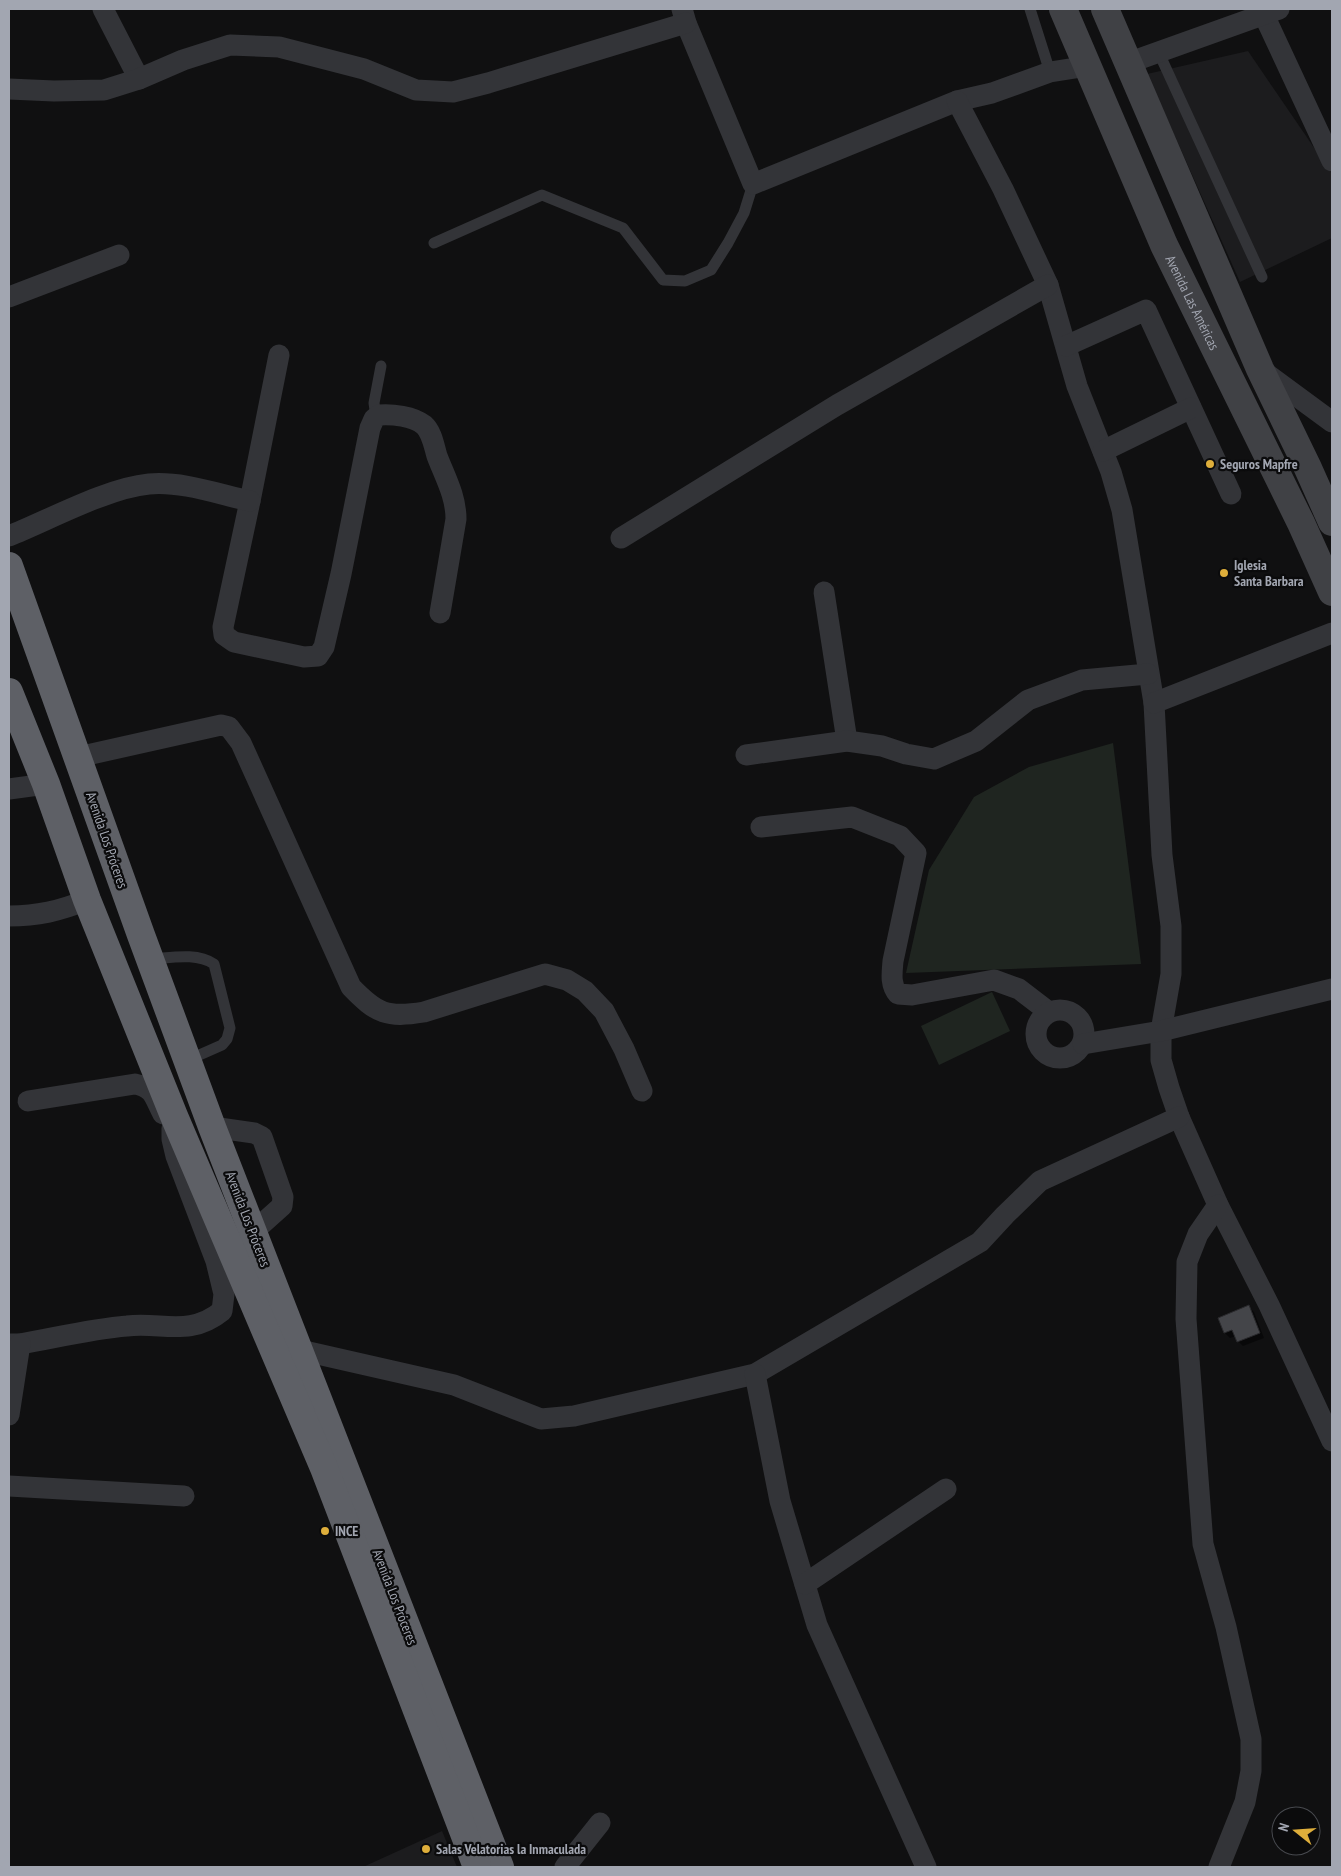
<svg xmlns="http://www.w3.org/2000/svg" width="1341" height="1876" viewBox="0 0 1341 1876" font-family="'PT Sans Narrow',sans-serif">
<style>
.built{fill:#1c1c1e}
.green{fill:#1f2520}
.shadow{fill:#0007}
.building{fill:#444549;stroke:#2a2a2d}
.lines{fill:none;stroke-linecap:round;stroke-linejoin:round}
.lane{stroke:#333438;stroke-width:11}
.street{stroke:#333438;stroke-width:21}
.secondary{stroke:#404145;stroke-width:28}
.highway{stroke:#5e6066;stroke-width:28}
.poi-dot{fill:#deae3b;stroke:#0b0b0c;stroke-width:2}
.labels{text-anchor:middle;stroke-width:4.5;stroke-linejoin:round;paint-order:stroke}
.street-label{font-size:14px;fill:#a2a6b1;stroke:#0b0b0c}
.poi-label{font-size:14px;font-weight:bold;fill:#a2a6b1;stroke:#0b0b0c;text-anchor:start}
</style>
<rect width="100%" height="100%" fill="#101011"/>
<!-- built -->
<g class="built">
<polygon points="1248,51 1332,174 1332,238 1240,282 1147,74"/>
<polygon points="442,1831 457,1867 363,1867"/>
</g>
<!-- green -->
<g class="green">
<polygon points="1113,743 1141,964 906,973 929,870 974,797 1029,767"/>
<polygon points="992,992 1010,1031 939,1065 921,1026"/>
</g>
<!-- shadow -->
<polygon class="shadow" points="1249,1307 1254,1312 1264,1338 1243,1346 1238,1341 1236,1336 1230,1338 1225,1333 1219,1318"/>
<!-- building -->
<polygon class="building" points="1249,1305 1260,1333 1237,1342 1232,1330 1224,1333 1218,1318"/>
<g class="lines">
<!-- lane -->
<g class="lane">
<polyline points="1030,9 1050,72"/>
<polyline points="1158,51 1262,277"/>
<polyline points="434,243 542,195 623,228 663,280 685,281 711,270 728,243 744,213 753,184"/>
<polyline points="376,417 374,403 381,366"/>
<path d="M150,959C170,958 196,952 214,964L230,1028L227,1039L222,1045L188,1060"/>
</g>
<!-- street -->
<g class="street">
<polyline points="103,9 139,79"/>
<polyline points="682,9 686,23 753,184 957,101 992,93 1050,72 1088,66"/>
<polyline points="1264,15 1332,161"/>
<polyline points="1128,63 1279,9"/>
<polyline points="9,89 54,91 104,90 139,79 183,60 230,45 279,47 364,69 416,90 453,92 488,83 686,23"/>
<polyline points="957,101 1003,189 1048,285 1077,386 1111,472 1122,510 1154,703 1162,855 1171,926 1171,974 1161,1031 1161,1060 1169,1088 1179,1117 1218,1205 1269,1305 1332,1441"/>
<polyline points="9,297 119,255"/>
<polyline points="1066,346 1146,310 1231,494"/>
<path d="M279,355L250,501L223,627L224,635L234,642L304,657L318,656L324,647L341,574L370,428L374,419L379,415C392,414 413,416 424,425C432,432 434,446 437,456C445,477 456,496 456,519L440,613"/>
<polyline points="1260,369 1332,422"/>
<polyline points="1103,451 1191,408"/>
<path d="M9,536C49,520 107,488 149,484C182,481 218,494 250,501"/>
<polyline points="621,538 837,405 1048,285"/>
<polyline points="824,592 847,741"/>
<polyline points="1154,703 1332,633"/>
<polyline points="746,755 847,741 882,746 906,754 934,759 976,741 1028,700 1082,680 1148,674"/>
<path d="M78,757L221,725L229,727L241,743L351,987C377,1014 387,1018 424,1012L545,974L567,980L585,991L604,1011L624,1049L642,1091"/>
<polyline points="9,789 46,784"/>
<path d="M761,827L852,817L900,836L916,853L893,961C892,973 890,985 898,994L912,995L994,980L1019,989L1049,1012"/>
<path d="M9,916C38,916 59,911 87,900"/>
<circle cx="1060" cy="1034" r="24"/>
<polyline points="1083,1044 1161,1031 1332,989"/>
<path d="M28,1101L135,1084C155,1088 154,1098 163,1114"/>
<polyline points="212,1127 254,1133 262,1137 283,1197 282,1206 253,1232"/>
<polyline points="1218,1205 1198,1234 1187,1262 1186,1319 1203,1544 1226,1627 1251,1739 1251,1771 1245,1802 1219,1867"/>
<path d="M9,1344H20C55,1338 91,1329 127,1326C163,1322 190,1337 222,1311L224,1294L216,1261L176,1156L172,1139V1128"/>
<polyline points="300,1350 454,1385 541,1419 574,1416 755,1374 980,1242 1005,1215 1040,1181 1179,1117"/>
<polyline points="755,1374 780,1501 817,1625 926,1867"/>
<polyline points="9,1415 20,1344"/>
<polyline points="9,1486 184,1496"/>
<polyline points="805,1584 946,1489"/>
<polyline points="565,1867 600,1823"/>
</g>
<!-- secondary -->
<g class="secondary">
<path id="s1" d="M1063,9L1164,245L1301,523L1332,592"/>
<polyline points="1105,9 1260,369 1307,466 1332,522"/>
</g>
<!-- highway -->
<g class="highway">
<polyline points="9,566 141,935 212,1127 500,1867"/>
<polyline points="9,692 46,784 87,900 174,1116 324,1468 477,1867"/>
</g>
</g>
<!-- markers -->
<g class="poi-dot">
<circle cx="1210" cy="464" r="5"/>
<circle cx="1224" cy="573" r="5"/>
<circle cx="325" cy="1531" r="5"/>
<circle cx="426" cy="1849" r="5"/>
</g>
<g class="labels">
<!-- street labels -->
<g class="street-label">
<text dy="5" stroke="none"><textPath href="#s1" startOffset="321">Avenida Las Américas</textPath></text>
<text transform="translate(107 840) rotate(71)" y="5">Avenida Los Próceres</text>
<text transform="translate(248 1219) rotate(69)" y="5">Avenida Los Próceres</text>
<text transform="translate(395 1597) rotate(69)" y="5">Avenida Los Próceres</text>
</g>
<!-- poi labels -->
<g class="poi-label">
<text x="1220" y="469">Seguros Mapfre</text>
<text x="1234" y="570">Iglesia<tspan x="1234" dy="16">Santa Barbara</tspan></text>
<text x="335" y="1536">INCE</text>
<text x="436" y="1854">Salas Velatorias la Inmaculada</text>
</g>
</g>
<!-- border -->
<rect width="1341" height="1876" fill="none" stroke="#a2a6b1" stroke-width="20"/>
<!-- north arrow -->
<g transform="translate(1296 1831) rotate(287)"><circle r="24" fill="#0b0b0c" stroke="#47494e"/>
<path d="M0-4L9 19L0 12L-9 19Z" fill="#deae3b"/>
<text y="-8" font-size="14" font-weight="bold" text-anchor="middle" fill="#a2a6b1">N</text>
</g>
</svg>
